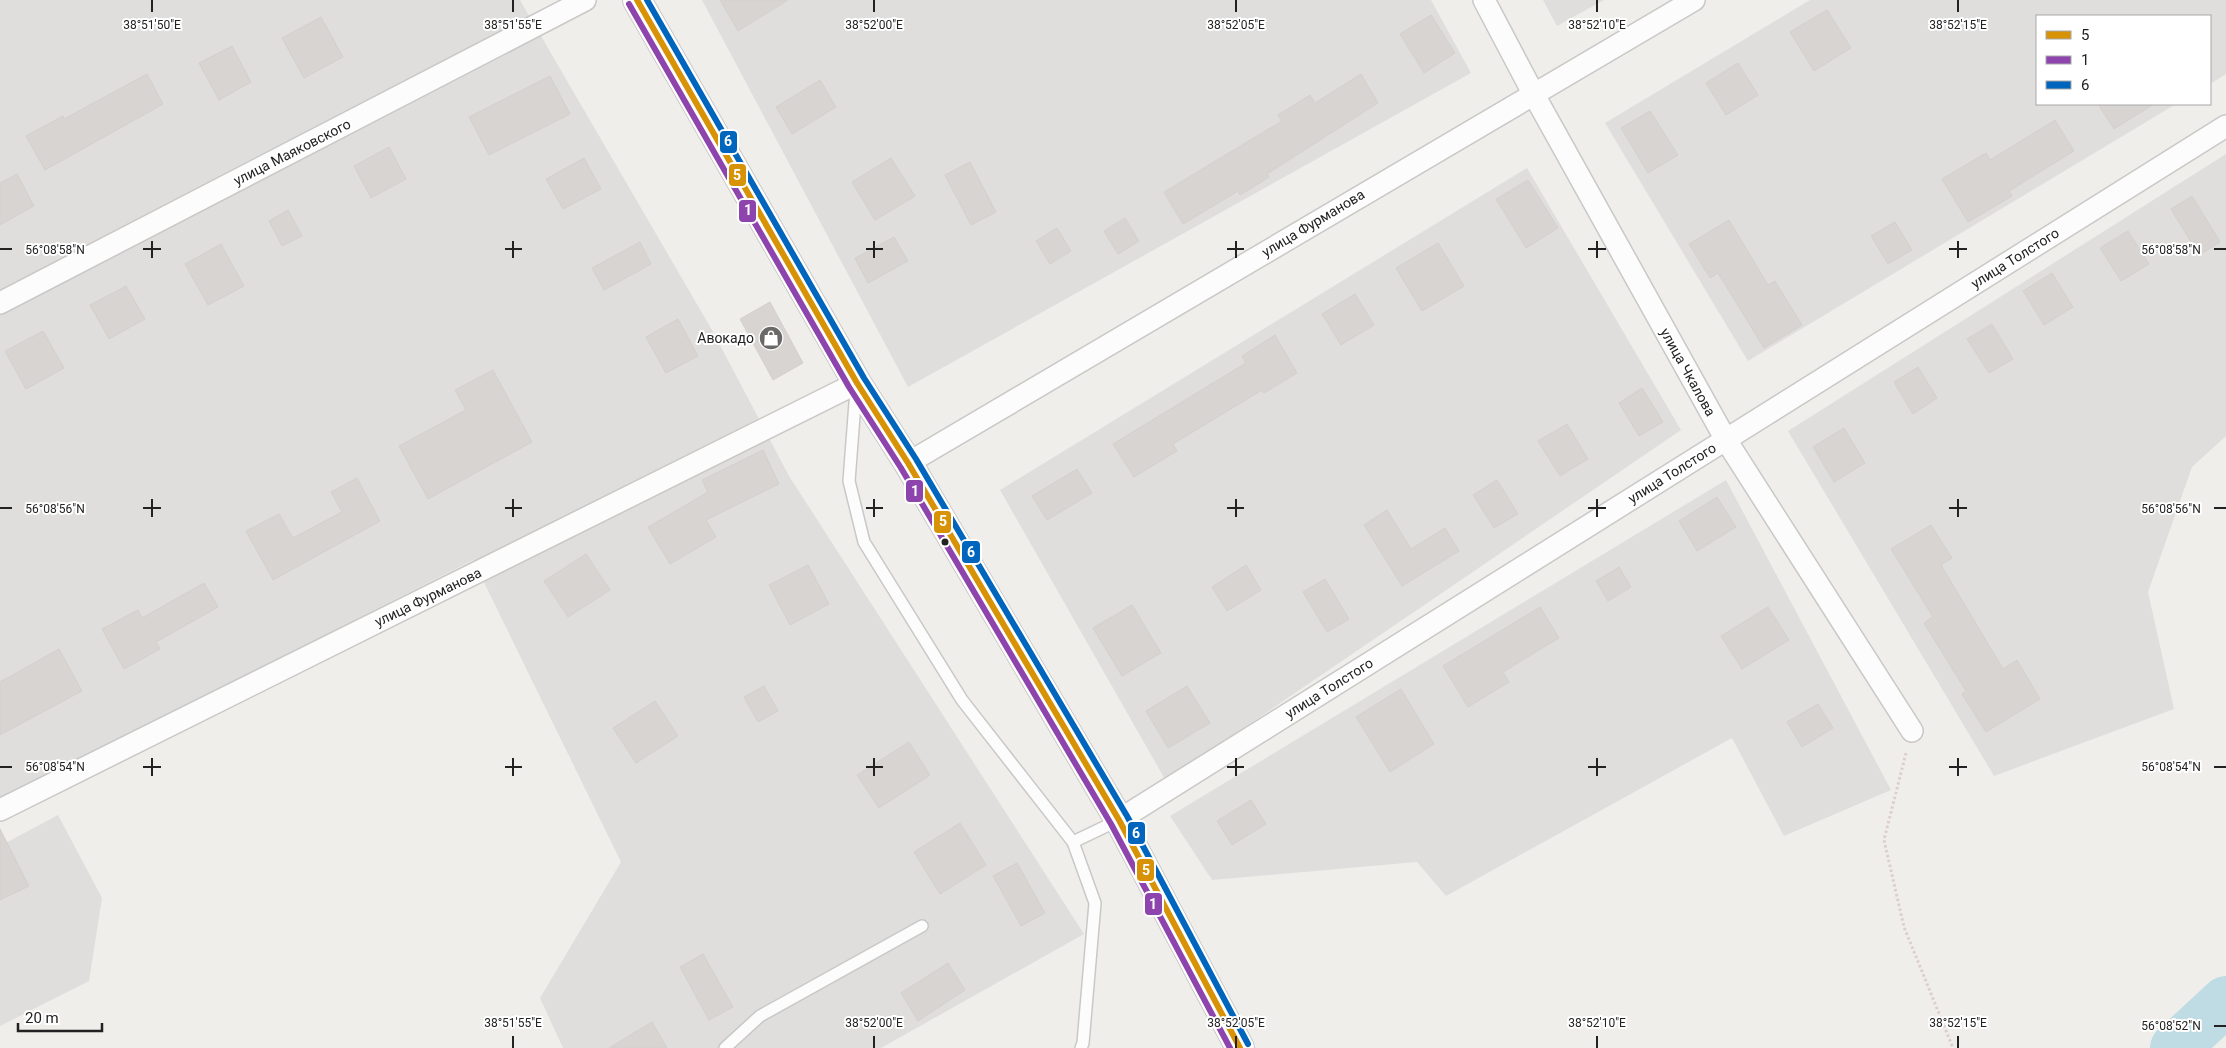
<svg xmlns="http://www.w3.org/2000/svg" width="2226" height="1048" viewBox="0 0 2226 1048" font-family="Roboto,sans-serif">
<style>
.residential{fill:#dfdedc}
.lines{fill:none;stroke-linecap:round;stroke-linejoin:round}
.river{stroke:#bfdbe3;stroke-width:50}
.building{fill:#d7d4d2;stroke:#d3d0cc}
.service-casing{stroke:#c9c8c7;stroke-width:14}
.minor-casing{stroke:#c9c8c7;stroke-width:24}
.tertiary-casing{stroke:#c9c8c7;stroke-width:30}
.path{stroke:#dccecd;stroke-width:3;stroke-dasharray:2.5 2.5;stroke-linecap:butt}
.service{stroke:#fdfcfc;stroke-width:11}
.minor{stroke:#fdfcfc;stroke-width:21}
.tertiary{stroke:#fdfcfc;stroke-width:28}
.bus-1-casing{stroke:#fff;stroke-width:10}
.bus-2-casing{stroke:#fff;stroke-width:10}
.bus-3-casing{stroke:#fff;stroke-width:10}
.bus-1{stroke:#d79205;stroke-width:6}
.bus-2{stroke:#8e44ad;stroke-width:6}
.bus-3{stroke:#0065bd;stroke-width:6}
.ticks{fill:none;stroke:#222;stroke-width:2}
.bus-dot{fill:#222;stroke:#fff;stroke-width:2}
.labels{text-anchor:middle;stroke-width:4;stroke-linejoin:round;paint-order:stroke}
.street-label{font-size:14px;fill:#222;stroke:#fff}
.poi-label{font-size:14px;fill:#222;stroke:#fff;text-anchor:end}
.ticks-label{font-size:12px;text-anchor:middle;fill:#222;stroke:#fff;stroke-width:4;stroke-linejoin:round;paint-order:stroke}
.line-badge{stroke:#fff;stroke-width:2}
.badge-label{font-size:14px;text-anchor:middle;font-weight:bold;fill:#fff}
</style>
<rect width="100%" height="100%" fill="#f0eeeb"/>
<!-- residential -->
<g class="residential">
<polygon points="0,0 520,0 712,330 789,476 1084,934 881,1048 563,1048 540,998 621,862 473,560 0,800"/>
<polygon points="702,0 1431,0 1471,73 908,387"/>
<polygon points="1543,0 1604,0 1557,26"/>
<polygon points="1810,0 2226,0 2226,74 2210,84 2210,16 2037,16 2037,104 2176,104 1748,361 1605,123"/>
<polygon points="2226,154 2226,436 2192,467 2148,592 2174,709 1994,776 1788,431"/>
<polygon points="1527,168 1681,430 1166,781 1000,490"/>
<polygon points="1726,480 1891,790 1784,836 1732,738 1446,896 1417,862 1212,880 1170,816"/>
<polygon points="58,815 102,898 89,981 0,1026 0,846"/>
</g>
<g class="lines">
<!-- river -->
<polyline class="river" points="2175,1048 2226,1001"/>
</g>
<!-- building -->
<g class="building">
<polygon points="720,0 788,0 738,31"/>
<polygon points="1827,10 1851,48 1814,71 1790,32"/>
<polygon points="1431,15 1455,53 1424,73 1400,34"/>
<polygon points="321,17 343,57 304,78 282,38"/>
<polygon points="232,46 251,82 219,100 199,63"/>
<polygon points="1738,63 1758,95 1726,115 1706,83"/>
<polygon points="147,74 163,104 45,170 26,136 63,116 64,119"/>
<polygon points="1361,74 1378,103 1267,174 1269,177 1240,195 1238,191 1183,224 1164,192 1282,121 1278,115 1310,95 1315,103"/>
<polygon points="550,76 570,114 489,155 469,117"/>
<polygon points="820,80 836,107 792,134 776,107"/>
<polygon points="2098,104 2154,104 2114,129"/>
<polygon points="1650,111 1678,155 1648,173 1621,128"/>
<polygon points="2055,120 2074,151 2009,191 2012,196 1968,222 1942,179 1986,153 1990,160"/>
<polygon points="389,147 406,179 371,198 354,166"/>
<polygon points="584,158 601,189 563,209 546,179"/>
<polygon points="891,158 915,196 875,220 852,182"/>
<polygon points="970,162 996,212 971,225 945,175"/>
<polygon points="17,174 34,206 0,225 0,183"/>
<polygon points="1528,180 1558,228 1526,248 1496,199"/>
<polygon points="2192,196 2220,242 2199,255 2171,209"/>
<polygon points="288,210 302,236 282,246 269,221"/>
<polygon points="1125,218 1139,241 1118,254 1104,231"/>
<polygon points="1729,220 1768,285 1775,281 1802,325 1764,348 1718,273 1710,278 1689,244"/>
<polygon points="1895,222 1912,250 1888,264 1871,236"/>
<polygon points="1057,228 1071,251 1050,264 1036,241"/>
<polygon points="2128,231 2149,264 2121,281 2100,248"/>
<polygon points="894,237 908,261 868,283 855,258"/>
<polygon points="640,242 651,264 604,290 592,268"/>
<polygon points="1438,243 1464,286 1422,311 1396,268"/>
<polygon points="221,244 244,286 208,305 185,264"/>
<polygon points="2052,273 2073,307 2044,325 2023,291"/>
<polygon points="126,286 145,319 109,339 90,305"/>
<polygon points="1355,294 1374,325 1341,345 1322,314"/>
<polygon points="770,302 803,363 773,380 740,319"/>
<polygon points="678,319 698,356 666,373 646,337"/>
<polygon points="1992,324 2013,359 1989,373 1967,339"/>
<polygon points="43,331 64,368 26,389 5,351"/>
<polygon points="1275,335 1297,373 1264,393 1262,390 1173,444 1177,451 1134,477 1113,444 1246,363 1242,356"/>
<polygon points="1918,367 1937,398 1913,414 1894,382"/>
<polygon points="493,370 532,442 428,499 399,446 466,410 455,390"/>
<polygon points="1642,388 1663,422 1639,436 1619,403"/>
<polygon points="1567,424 1588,459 1560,476 1538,441"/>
<polygon points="1844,428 1865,463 1834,482 1813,447"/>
<polygon points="763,450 779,484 706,520 716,537 670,564 648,527 708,492 702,480"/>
<polygon points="1077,469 1092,493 1047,520 1032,496"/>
<polygon points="357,478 380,521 273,580 246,531 279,514 293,538 342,512 331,492"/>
<polygon points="1497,480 1518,514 1494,528 1473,495"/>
<polygon points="1717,497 1736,527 1697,551 1679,521"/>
<polygon points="1387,510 1411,549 1445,528 1459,551 1402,586 1364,525"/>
<polygon points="1931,525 1952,558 1941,565 2003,669 2017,660 2040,699 1986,732 1962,694 1966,691 1924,623 1933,617 1891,549"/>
<polygon points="586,554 610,590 568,617 544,581"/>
<polygon points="808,565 829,604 790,625 769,585"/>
<polygon points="1246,565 1261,590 1227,611 1212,587"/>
<polygon points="1619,567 1631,587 1608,601 1596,581"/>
<polygon points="1325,579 1349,619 1327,632 1303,592"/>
<polygon points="204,583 218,607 156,642 160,649 124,669 102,629 138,610 142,618"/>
<polygon points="1132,605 1161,653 1122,676 1093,628"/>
<polygon points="1540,607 1559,638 1503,672 1509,682 1468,707 1443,666"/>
<polygon points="1768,607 1789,640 1742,669 1721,636"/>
<polygon points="59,649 82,691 0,735 0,682"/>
<polygon points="764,686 778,711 758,722 744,697"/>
<polygon points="1187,686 1210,723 1168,748 1146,711"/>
<polygon points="1401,689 1434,744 1390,772 1356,717"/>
<polygon points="655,701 678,736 636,763 613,728"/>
<polygon points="1818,704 1833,728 1802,747 1787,722"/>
<polygon points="909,742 930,775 879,808 857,775"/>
<polygon points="1251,800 1266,824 1232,845 1217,821"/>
<polygon points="960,823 986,865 940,894 914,852"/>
<polygon points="0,829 29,886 0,900"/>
<polygon points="1017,863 1045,913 1021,926 993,876"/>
<polygon points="703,954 733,1007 709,1020 680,967"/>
<polygon points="948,963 965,990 918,1021 901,993"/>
<polygon points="652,1022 667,1048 609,1048"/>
</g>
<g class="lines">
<!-- service casing -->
<g class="service-casing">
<g id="service">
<polyline points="856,390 849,481 864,542 962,700 1073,842 1095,903 1083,1043 1081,1048"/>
<polyline points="1073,842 1119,820"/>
<polyline points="725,1048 760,1016 922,926"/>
</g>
</g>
<!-- minor casing -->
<g class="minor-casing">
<g id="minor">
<polyline points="1484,0 1533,93 1726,440 1912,731"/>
<polyline points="0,303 585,0"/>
<polyline points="908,463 1694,0"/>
<polyline points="0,810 857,383"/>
<polyline points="1119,820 2226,126"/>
</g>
</g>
<!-- tertiary casing -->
<g class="tertiary-casing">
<polyline id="tertiary" points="637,0 857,383 908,463 1119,820 1240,1048"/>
</g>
<!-- path -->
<polyline class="path" points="1906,753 1884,840 1904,927 1953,1048"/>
<!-- service -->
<use href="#service" class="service"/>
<!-- minor -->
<use href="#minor" class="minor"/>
<!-- tertiary -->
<use href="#tertiary" class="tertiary"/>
<!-- bus-1 casing -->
<g class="bus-1-casing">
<polyline id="bus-1" points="637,0 857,383 908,463 1119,820 1240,1048"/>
</g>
<!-- bus-2 casing -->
<g class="bus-2-casing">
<polyline id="bus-2" points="629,4 849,387 901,468 1111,824 1230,1048"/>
</g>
<!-- bus-3 casing -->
<g class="bus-3-casing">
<polyline id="bus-3" points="647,0 864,378 916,459 1127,816 1248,1044"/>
</g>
<!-- bus-1 -->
<use href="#bus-1" class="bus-1"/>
<!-- bus-2 -->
<use href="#bus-2" class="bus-2"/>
<!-- bus-3 -->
<use href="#bus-3" class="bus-3"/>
</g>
<!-- ticks -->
<path class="ticks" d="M152,0V12M513,0V12M874,0V12M1236,0V12M1597,0V12M1958,0V12M152,241V258M513,241V258M874,241V258M1236,241V258M1597,241V258M1958,241V258M0,249H12M143,249H161M505,249H522M866,249H883M1227,249H1244M1588,249H1606M1949,249H1967M2214,249H2226M152,499V517M513,499V517M874,499V517M1236,499V517M1597,499V517M1958,499V517M0,508H12M143,508H161M505,508H522M866,508H883M1227,508H1244M1588,508H1606M1949,508H1967M2214,508H2226M152,758V776M513,758V776M874,758V776M1236,758V776M1597,758V776M1958,758V776M0,767H12M143,767H161M505,767H522M866,767H883M1227,767H1244M1588,767H1606M1949,767H1967M2214,767H2226M2214,1026H2226M513,1036V1048M874,1036V1048M1236,1036V1048M1597,1036V1048M1958,1036V1048"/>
<!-- icons -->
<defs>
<g id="shop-disc" transform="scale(1.25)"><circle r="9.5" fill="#6a6968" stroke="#fff"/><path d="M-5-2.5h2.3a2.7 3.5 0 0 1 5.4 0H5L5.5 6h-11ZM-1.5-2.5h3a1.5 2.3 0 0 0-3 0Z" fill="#fff"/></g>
</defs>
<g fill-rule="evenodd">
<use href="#shop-disc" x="771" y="338"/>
</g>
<!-- markers -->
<circle class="bus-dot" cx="945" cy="542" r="4.5"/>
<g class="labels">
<!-- street labels -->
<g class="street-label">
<text transform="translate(292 152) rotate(-27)" y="5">улица Маяковского</text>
<text transform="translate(1313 223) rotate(-31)" y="5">улица Фурманова</text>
<text transform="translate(2015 258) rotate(-32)" y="5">улица Толстого</text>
<text transform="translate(1688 372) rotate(61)" y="5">улица Чкалова</text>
<text transform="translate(1672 473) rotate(-32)" y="5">улица Толстого</text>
<text transform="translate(428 597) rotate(-26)" y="5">улица Фурманова</text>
<text transform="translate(1329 688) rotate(-32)" y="5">улица Толстого</text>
</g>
<!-- poi labels -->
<g class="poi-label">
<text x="754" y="343">Авокадо</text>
</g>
</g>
<g class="ticks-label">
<text x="152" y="29">38°51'50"E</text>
<text x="513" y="29">38°51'55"E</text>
<text x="874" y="29">38°52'00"E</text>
<text x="1236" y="29">38°52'05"E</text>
<text x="1597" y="29">38°52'10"E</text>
<text x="1958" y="29">38°52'15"E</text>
<text x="55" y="254">56°08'58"N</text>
<text x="2171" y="254">56°08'58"N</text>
<text x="55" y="513">56°08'56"N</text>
<text x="2171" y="513">56°08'56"N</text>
<text x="55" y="771">56°08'54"N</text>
<text x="2171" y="771">56°08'54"N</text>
<text x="513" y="1027">38°51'55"E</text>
<text x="874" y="1027">38°52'00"E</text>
<text x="1236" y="1027">38°52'05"E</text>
<text x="1597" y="1027">38°52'10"E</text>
<text x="1958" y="1027">38°52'15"E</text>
<text x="2171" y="1030">56°08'52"N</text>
</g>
<g class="line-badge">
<rect x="719" y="130" width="19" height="24" rx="5" fill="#0065bd"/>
<rect x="728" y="163" width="19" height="24" rx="5" fill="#d79205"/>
<rect x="738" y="199" width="19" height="24" rx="5" fill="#8e44ad"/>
<rect x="905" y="479" width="19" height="24" rx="5" fill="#8e44ad"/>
<rect x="933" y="510" width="19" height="24" rx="5" fill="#d79205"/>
<rect x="961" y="540" width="20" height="24" rx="5" fill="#0065bd"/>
<rect x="1127" y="821" width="19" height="24" rx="5" fill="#0065bd"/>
<rect x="1136" y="858" width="19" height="24" rx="5" fill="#d79205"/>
<rect x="1144" y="892" width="19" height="24" rx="5" fill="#8e44ad"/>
</g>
<g class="badge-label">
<text x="728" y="146">6</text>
<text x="737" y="180">5</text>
<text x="748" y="215">1</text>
<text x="915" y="496">1</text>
<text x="943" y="526">5</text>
<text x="971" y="557">6</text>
<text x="1136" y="838">6</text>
<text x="1146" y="875">5</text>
<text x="1153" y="909">1</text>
</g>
<!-- legend -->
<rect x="2036" y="15" width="175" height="90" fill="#ffffff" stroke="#a7a7a7"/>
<rect x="2046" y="31" width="25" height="8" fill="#d79205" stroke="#a7a7a7"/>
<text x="2081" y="40" font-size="15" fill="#222222">5</text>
<rect x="2046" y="56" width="25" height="8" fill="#8e44ad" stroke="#a7a7a7"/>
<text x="2081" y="65" font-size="15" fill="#222222">1</text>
<rect x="2046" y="81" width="25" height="8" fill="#0065bd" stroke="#a7a7a7"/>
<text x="2081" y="90" font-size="15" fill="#222222">6</text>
<!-- scale -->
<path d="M18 1023v8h84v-8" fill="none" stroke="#222222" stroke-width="2.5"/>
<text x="25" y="1023" font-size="15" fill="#222222" stroke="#ffffff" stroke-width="4" paint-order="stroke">20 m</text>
</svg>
